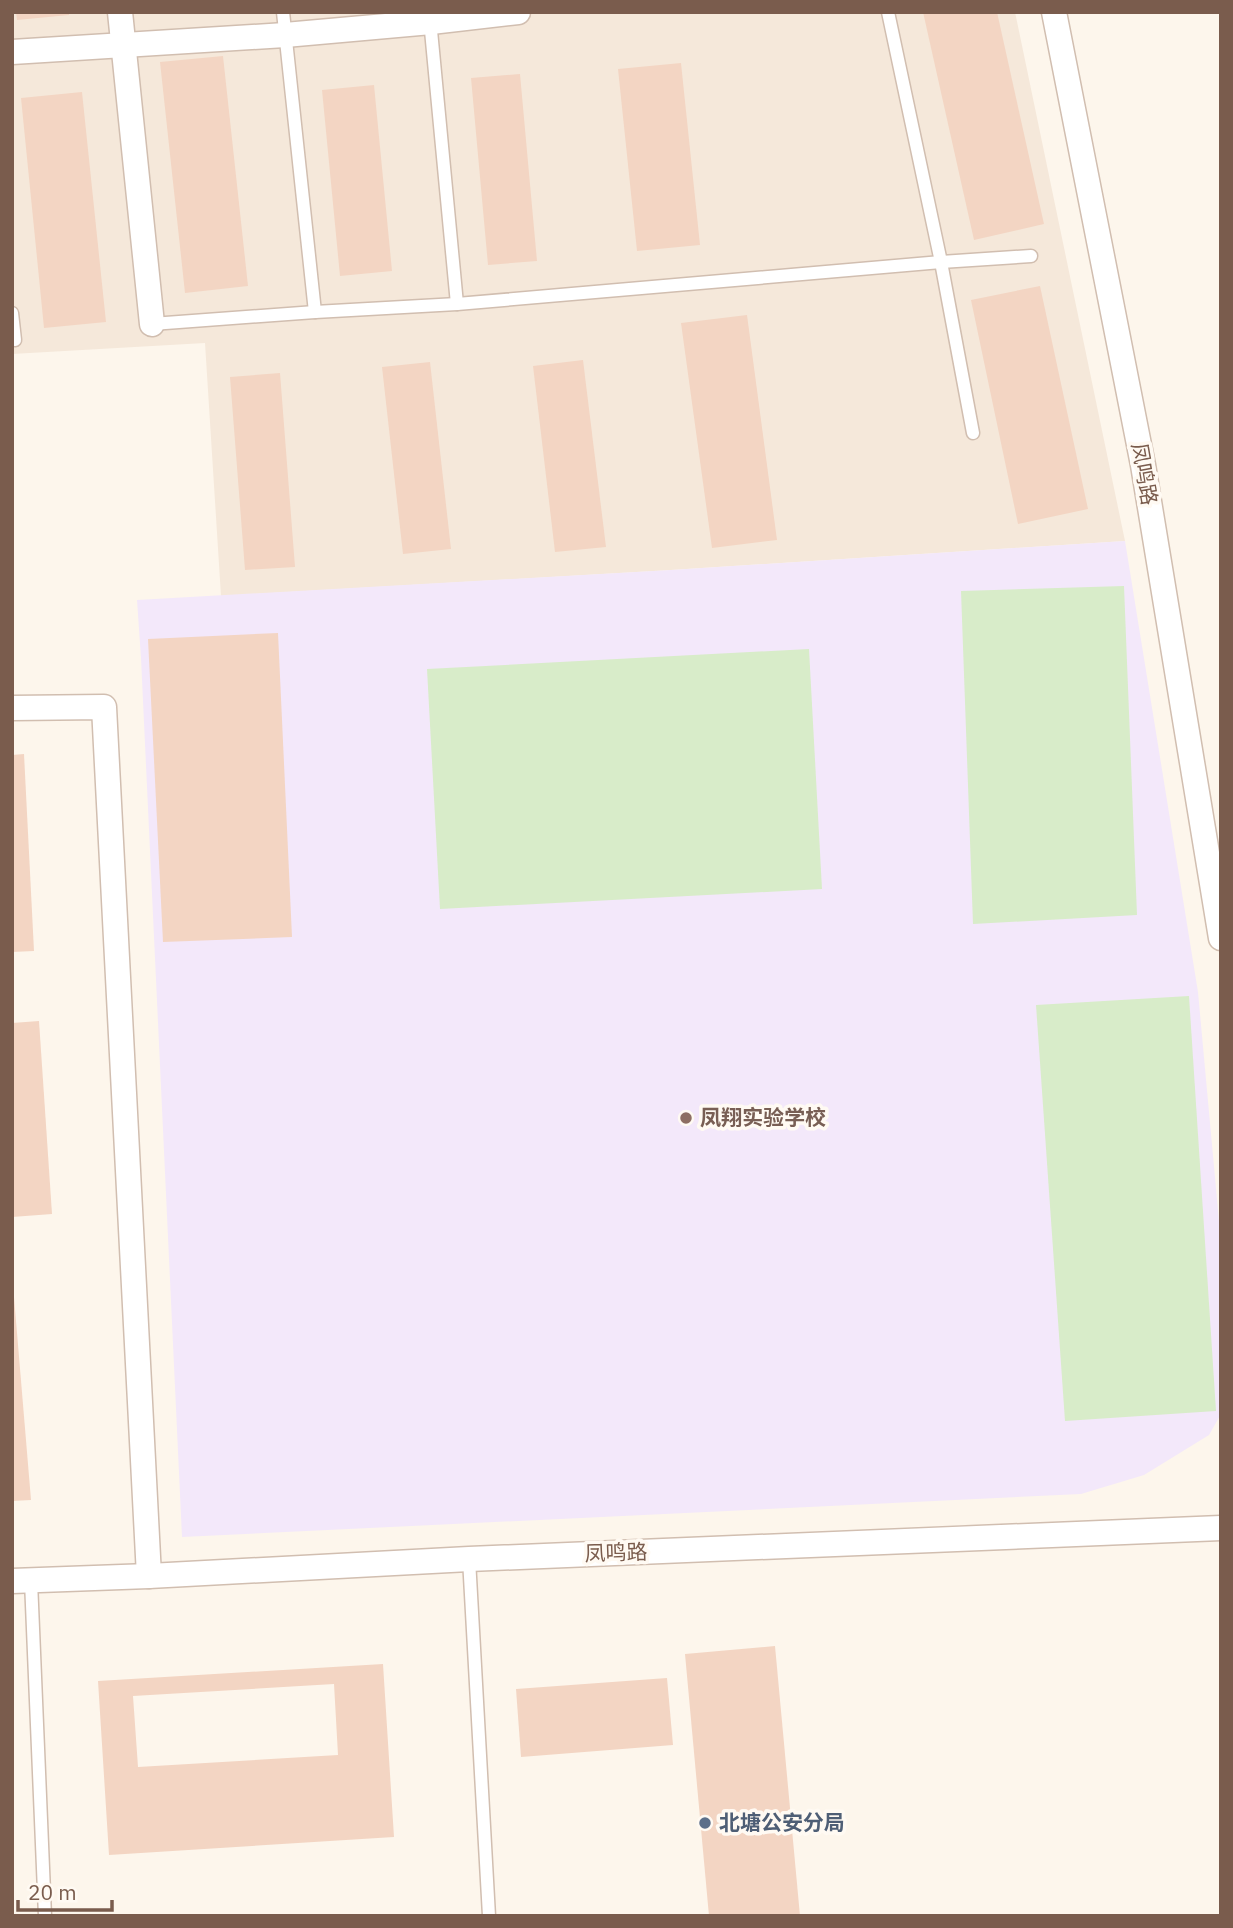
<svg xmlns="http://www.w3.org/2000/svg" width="1233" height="1928" viewBox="0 0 1233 1928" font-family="'IBM Plex Sans','Noto Sans SC',sans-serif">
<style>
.residential{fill:#f5e8da}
.education{fill:#f3e8fa}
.green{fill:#d8ecc9}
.building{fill:#f3d5c3;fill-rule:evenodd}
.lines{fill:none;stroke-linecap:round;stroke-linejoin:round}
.lane-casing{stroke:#d1beb0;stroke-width:15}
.street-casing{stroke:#d1beb0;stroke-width:27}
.lane{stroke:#fff;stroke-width:12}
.street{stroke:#fff;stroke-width:24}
.education-dot{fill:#8d6e63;stroke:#fffaf3;stroke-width:2.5}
.service-dot{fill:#5c6f8a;stroke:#fffaf3;stroke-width:2.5}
.labels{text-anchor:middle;stroke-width:7;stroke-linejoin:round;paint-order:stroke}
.street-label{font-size:21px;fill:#7a5c4d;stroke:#fffaf3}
.education-label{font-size:21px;font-weight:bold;fill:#785e54;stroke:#fffaf3;text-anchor:start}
.service-label{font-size:21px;font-weight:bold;fill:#4e5e75;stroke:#fffaf3;text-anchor:start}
</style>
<rect width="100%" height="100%" fill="#fdf6ec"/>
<!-- residential -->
<polygon class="residential" points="12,12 1015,12 1125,541 671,570 221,596 205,343 12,354"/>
<!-- education -->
<polygon class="education" points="1125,541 1198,992 1221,1243 1221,1414 1209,1435 1144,1475 1081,1494 182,1537 141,658 137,600 671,570"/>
<!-- green -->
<g class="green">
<polygon points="1124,586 1137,915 973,924 961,591"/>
<polygon points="809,649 822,889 440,909 427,669"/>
<polygon points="1189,996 1216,1411 1065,1421 1036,1005"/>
</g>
<!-- building -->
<g class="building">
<polygon points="16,12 69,12 69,15 17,20"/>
<polygon points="923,12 997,12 1044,224 974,240"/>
<polygon points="223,56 248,286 185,293 160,62"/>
<polygon points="681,63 700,245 637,251 618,69"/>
<polygon points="520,74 537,261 488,265 471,78"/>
<polygon points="374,85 392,271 340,276 322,90"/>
<polygon points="82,92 106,322 44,328 21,98"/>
<polygon points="1040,286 1088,509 1018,524 971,300"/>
<polygon points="747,315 777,540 712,548 681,323"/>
<polygon points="583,360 606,547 555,552 533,366"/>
<polygon points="430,362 451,549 403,554 382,367"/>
<polygon points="280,373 295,567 245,570 230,377"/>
<polygon points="278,633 292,937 163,942 148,639"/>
<polygon points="24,754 34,951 12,952 12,755"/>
<polygon points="39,1021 52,1214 12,1217 12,1023"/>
<polygon points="12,1297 14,1297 31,1500 12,1501"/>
<polygon points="775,1646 800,1916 709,1916 685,1654"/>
<path d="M383,1664L394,1837L109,1855L98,1681ZM334,1684L338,1755L138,1767L133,1696Z"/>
<polygon points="667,1678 673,1745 521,1757 516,1689"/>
</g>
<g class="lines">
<!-- lane casing -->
<g class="lane-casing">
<g id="lane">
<polyline points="283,12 315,312"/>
<polyline points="888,12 941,262 973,433"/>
<polyline points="430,20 457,304"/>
<polyline points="12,313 15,340"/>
<polyline points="152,324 315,312 457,304 941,262 1031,256"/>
<polyline points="469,1559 489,1916"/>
<polyline points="31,1581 45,1916"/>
</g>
</g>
<!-- street casing -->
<g class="street-casing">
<g id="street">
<polyline points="120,12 152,324"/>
<polyline points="1054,12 1143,465 1221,938"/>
<polyline points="12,52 285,35 431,22 518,12"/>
<polyline points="12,708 104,707 149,1576"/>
<polyline points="12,1581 149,1576 469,1559 1221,1528"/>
</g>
</g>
<!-- lane -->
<use href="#lane" class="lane"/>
<!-- street -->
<use href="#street" class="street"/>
</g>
<!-- markers -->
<circle class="education-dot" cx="686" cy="1118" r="7"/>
<circle class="service-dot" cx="705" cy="1823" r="7"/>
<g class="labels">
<!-- street labels -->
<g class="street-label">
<text transform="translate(1144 474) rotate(80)" y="7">凤鸣路</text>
<text transform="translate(616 1553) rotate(-2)" y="7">凤鸣路</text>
</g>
<!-- education labels -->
<g class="education-label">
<text x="700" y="1125">凤翔实验学校</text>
</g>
<!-- service labels -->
<g class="service-label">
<text x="719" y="1830">北塘公安分局</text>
</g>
</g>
<!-- border -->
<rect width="1233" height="1928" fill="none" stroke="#7a5c4d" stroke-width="28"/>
<!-- scale -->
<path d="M18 1900v10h94v-10" fill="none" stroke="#7a5c4d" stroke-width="3.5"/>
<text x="28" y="1900" font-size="21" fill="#7a5c4d" stroke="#fffaf3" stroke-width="5" paint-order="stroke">20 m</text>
</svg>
